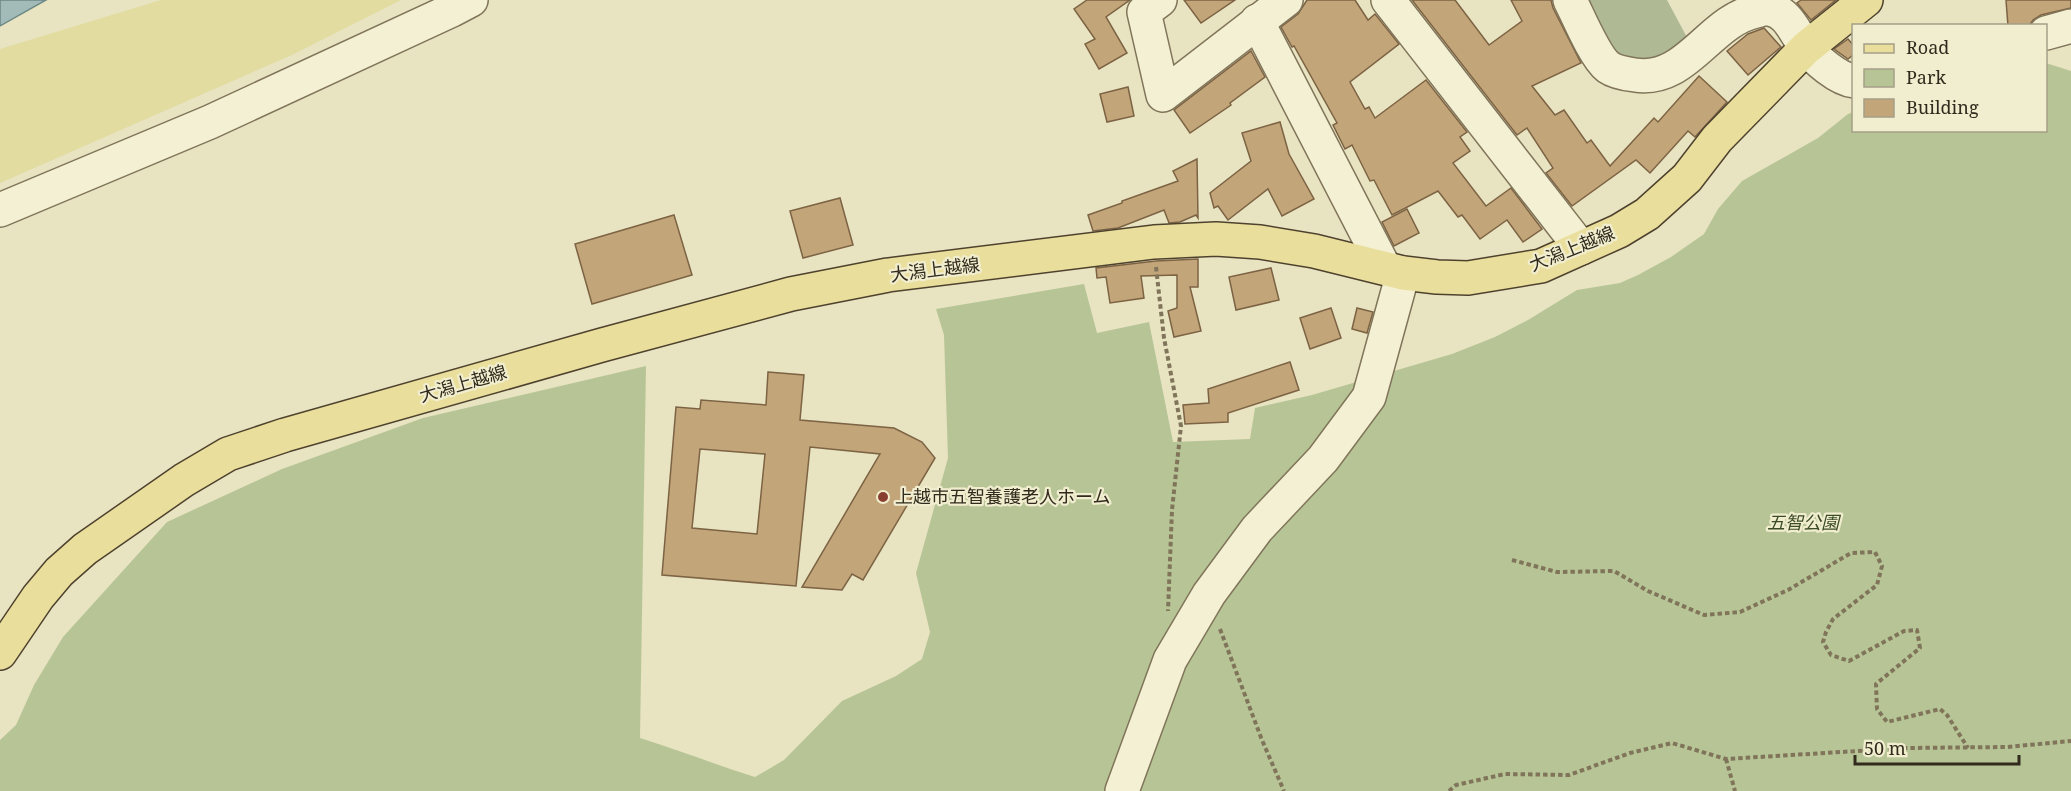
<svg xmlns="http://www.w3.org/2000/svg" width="2071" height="791" viewBox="0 0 2071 791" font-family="'Noto Serif','Noto Sans JP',serif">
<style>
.green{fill:#b7c596}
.sand{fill:#e2dca0}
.cemetery{fill:#afba95}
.water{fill:#a3bbb8;stroke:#6b8885;stroke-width:1.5}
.building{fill:#c3a57a;stroke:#7c6343;stroke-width:1.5;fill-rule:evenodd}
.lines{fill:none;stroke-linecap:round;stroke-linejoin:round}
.minor-casing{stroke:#80755a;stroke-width:36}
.major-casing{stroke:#4e422e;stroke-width:36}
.path{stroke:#80755a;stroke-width:4;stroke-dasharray:4.5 3;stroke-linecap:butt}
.minor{stroke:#f4f0d3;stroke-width:33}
.major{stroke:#e9de9b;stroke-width:33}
.poi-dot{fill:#883f31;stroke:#f1edcf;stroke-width:2}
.labels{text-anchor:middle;stroke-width:4.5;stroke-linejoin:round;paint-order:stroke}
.street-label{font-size:18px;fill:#312a1d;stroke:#f1edcf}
.poi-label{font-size:18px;fill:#312a1d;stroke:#f1edcf;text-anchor:start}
.park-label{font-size:18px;font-style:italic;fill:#3b4b26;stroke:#f1edcf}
</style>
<rect width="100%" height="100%" fill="#e8e3c1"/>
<!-- green -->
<path class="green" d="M2046,63L2071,71V791H0V740L16,725L34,685L63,637L167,522L282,469L423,418L646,366L640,738C679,750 716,765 755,777L784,760L842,701L896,676L922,659L930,632L916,573L948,458L944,335L936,309L1084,284L1097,333L1149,322L1173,442L1250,439L1255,408L1312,395L1452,354L1495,337L1528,320L1577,290L1620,283L1638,275L1671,257L1704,234L1718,209L1742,181L1818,138L1848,114L1853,112L1854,130H2046Z"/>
<!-- sand -->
<polygon class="sand" points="161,0 401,0 294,54 0,183 0,49"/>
<!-- cemetery -->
<polygon class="cemetery" points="1582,0 1667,0 1690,43 1653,63 1617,56"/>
<!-- water -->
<polygon class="water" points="0,0 46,0 0,26"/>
<!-- building -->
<g class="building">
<polygon points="1087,0 1130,0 1106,17 1127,53 1099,69 1085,44 1095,39 1074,9"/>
<polygon points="1184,0 1235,0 1201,23"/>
<polygon points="1307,0 1355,0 1368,20 1375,14 1399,44 1350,82 1365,109 1369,107 1375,118 1426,80 1467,132 1460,137 1470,151 1453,163 1486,206 1511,188 1542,229 1523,242 1507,220 1480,239 1462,215 1458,217 1438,191 1392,215 1374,180 1370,181 1352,145 1345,149 1333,125 1337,123 1294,46 1292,47 1281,27 1298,14"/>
<polygon points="1412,0 1455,0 1489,45 1522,21 1511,0 1551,0 1553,8 1581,63 1532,86 1555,115 1564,110 1587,143 1591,140 1610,166 1654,118 1658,122 1699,76 1727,102 1695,137 1688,131 1650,173 1636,160 1572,206 1546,173 1553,168 1527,128 1517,135"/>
<polygon points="1801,0 1836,0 1811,20 1797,3"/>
<polygon points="2006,0 2071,0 2071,8 2041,15 2033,20 2029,26 2008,26"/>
<polygon points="1764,28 1781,47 1748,75 1727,51 1748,34"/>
<polygon points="1848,39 1854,46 1854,54 1848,59 1834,49"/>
<polygon points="1251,51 1265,77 1230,103 1231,105 1190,133 1174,110"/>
<polygon points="1128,87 1134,116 1107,122 1100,94"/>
<polygon points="1280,122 1289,154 1314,199 1282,216 1268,189 1228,220 1218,206 1214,208 1210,193 1251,161 1242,133"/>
<polygon points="1197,159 1198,218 1196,215 1180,222 1169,223 1164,210 1118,228 1093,231 1088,215 1122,203 1122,201 1178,181 1173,171"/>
<polygon points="840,198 853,245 803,258 790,211"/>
<polygon points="1407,209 1419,233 1394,246 1382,222"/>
<polygon points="674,215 692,275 592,304 575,244"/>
<polygon points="1198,259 1198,287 1190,287 1201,331 1174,337 1168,311 1177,308 1177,275 1141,276 1144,298 1110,303 1106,277 1097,278 1096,268 1156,261"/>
<polygon points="1271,268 1279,300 1236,310 1229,277"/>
<polygon points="1331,308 1341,338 1310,349 1300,318"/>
<polygon points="1357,308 1373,312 1367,333 1352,329"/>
<polygon points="1290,362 1299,390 1228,413 1228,422 1185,424 1183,405 1209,403 1208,389"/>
<path d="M768,372L804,375L800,420L894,428L922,442L935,458L863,580L852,574L842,590L802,587L880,454L810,447L796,586L662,575L676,407L700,409L701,400L766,405ZM700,449L765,454L757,534L692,528Z"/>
</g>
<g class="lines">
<!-- minor casing -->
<g class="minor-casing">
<g id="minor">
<polyline points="1160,0 1144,12 1163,95 1286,0"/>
<polyline points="1388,0 1581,248"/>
<path d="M1570,0C1578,16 1595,57 1608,67C1615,72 1627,74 1635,75C1687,83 1709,21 1756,11C1760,10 1765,8 1769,9C1789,12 1795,34 1806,47C1816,60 1838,79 1854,81"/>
<polyline points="1257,21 1384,267"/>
<polyline points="2046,33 2071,26"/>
<polyline points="0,210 210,122 452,10 471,0"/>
<polyline points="1122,791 1170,660 1209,594 1257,529 1323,459 1369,397 1403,273"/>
</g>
</g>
<!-- major casing -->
<g class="major-casing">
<polyline id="major" points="0,653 38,597 59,572 85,549 184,480 228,454 285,435 602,345 791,294 888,275 1154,242 1216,239 1260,242 1314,251 1403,273 1437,277 1468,278 1541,266 1619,231 1647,214 1687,178 1717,139 1806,48 1866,0"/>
</g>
<!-- path -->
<g class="path">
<polyline points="1156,267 1164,338 1181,426 1172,510 1168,611"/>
<polyline points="1512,560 1557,572 1614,571 1648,591 1704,615 1740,612 1788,590 1851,553 1875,552 1882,566 1877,585 1833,619 1826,632 1823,642 1831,655 1849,661 1904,631 1917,630 1920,648 1876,684 1877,709 1887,722 1940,709 1947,715 1968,748"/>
<polyline points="1220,629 1262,740 1284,791"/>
<polyline points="1726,759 1735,791"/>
<polyline points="1449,791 1456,785 1505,774 1569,775 1630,753 1672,743 1726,759 1907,748 2007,747 2071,741"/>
</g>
<!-- minor -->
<use href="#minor" class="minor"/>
<!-- major -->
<use href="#major" class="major"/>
</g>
<!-- markers -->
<circle class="poi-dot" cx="883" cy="497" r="6"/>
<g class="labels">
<!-- street labels -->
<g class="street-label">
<text transform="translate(1572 249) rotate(-22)" y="6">大潟上越線</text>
<text transform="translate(935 270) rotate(-7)" y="6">大潟上越線</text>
<text transform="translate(463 384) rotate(-16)" y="6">大潟上越線</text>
</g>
<!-- poi labels -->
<g class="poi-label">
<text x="895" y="503">上越市五智養護老人ホーム</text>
</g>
<!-- park labels -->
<g class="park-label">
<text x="1803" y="529">五智公園</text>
</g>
</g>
<!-- legend -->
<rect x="1852" y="24" width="195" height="108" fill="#f1edcf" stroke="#a49f88" stroke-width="1.5"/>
<rect x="1864" y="44" width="30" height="9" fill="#e9de9b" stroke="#a49f88" stroke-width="1.5"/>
<text x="1906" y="54" font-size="18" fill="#312a1d">Road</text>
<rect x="1864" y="69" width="30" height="18" fill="#b7c596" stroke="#a49f88" stroke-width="1.5"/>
<text x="1906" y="84" font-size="18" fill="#312a1d">Park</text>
<rect x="1864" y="99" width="30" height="18" fill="#c3a57a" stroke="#a49f88" stroke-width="1.5"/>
<text x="1906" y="114" font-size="18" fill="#312a1d">Building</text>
<!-- scale -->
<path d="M1855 755v9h164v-9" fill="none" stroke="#312a1d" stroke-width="3"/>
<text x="1864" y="755" font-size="18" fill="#312a1d" stroke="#f1edcf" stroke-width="4.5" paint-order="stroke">50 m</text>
</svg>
